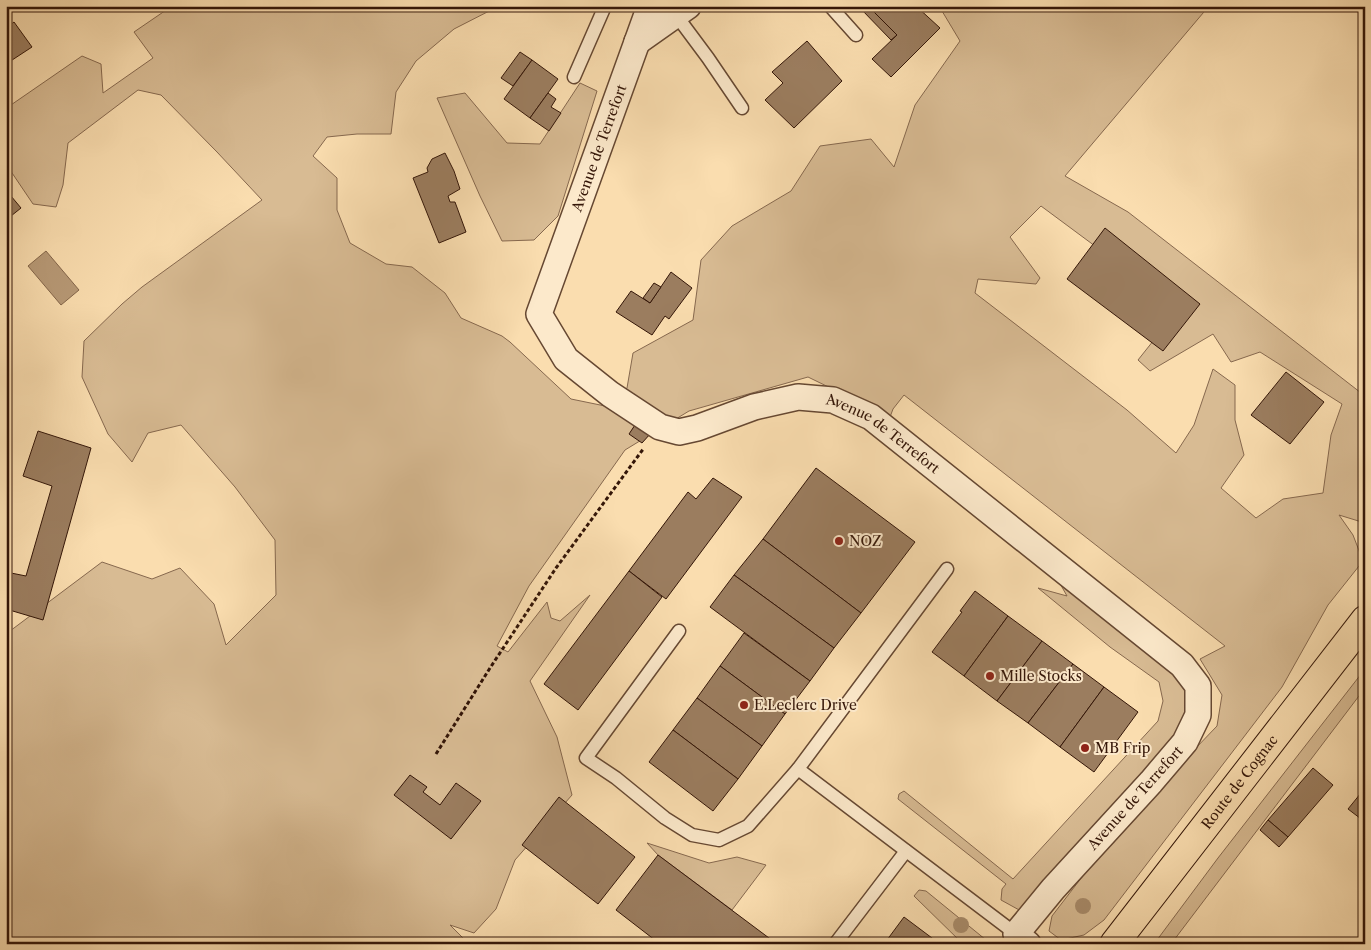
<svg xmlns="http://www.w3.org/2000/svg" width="1371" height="950" viewBox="0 0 1371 950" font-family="'Libre Caslon Text',serif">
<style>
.green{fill:#d8bb93;stroke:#86684e;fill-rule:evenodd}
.water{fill:#b79976;stroke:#83654a}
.building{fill:#9b7d5f;stroke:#341608}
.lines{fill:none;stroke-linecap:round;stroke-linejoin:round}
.lane-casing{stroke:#664832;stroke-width:15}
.street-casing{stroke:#664832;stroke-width:28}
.primary-casing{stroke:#341608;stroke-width:30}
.path{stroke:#341608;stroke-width:3;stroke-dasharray:4 2.5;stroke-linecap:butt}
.lane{stroke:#fce9cb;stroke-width:12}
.street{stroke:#fce9cb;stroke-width:25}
.primary{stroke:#faddaf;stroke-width:28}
.tree{fill:#a88b6a}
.poi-dot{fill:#8f2418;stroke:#fce9cb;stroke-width:2}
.labels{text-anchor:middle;stroke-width:4;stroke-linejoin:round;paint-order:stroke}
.street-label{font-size:14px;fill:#341608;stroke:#fce9cb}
.poi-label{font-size:14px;fill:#341608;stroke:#fce9cb;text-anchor:start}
</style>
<rect width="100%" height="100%" fill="#faddaf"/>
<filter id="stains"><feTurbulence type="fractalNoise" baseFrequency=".004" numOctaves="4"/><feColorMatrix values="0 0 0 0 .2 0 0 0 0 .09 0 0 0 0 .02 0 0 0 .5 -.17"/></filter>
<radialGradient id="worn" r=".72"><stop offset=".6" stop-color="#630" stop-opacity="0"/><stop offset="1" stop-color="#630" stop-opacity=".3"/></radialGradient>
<!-- green -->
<g class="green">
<path d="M172,6H499L454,29L416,61L396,92L391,134H357L327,137L313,156L337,178V210L350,243L386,264L412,267L445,293L461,318L502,336L510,342L571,399L610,407L627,388L633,353L693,320L701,260L732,226L791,191L820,146L871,139L894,167L915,105L960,41L939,6H986L988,8L989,6H1209L1065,176L1128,212L1365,396V523L1339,515L1353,535L1363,561L1328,605L1282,687L1104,920L1084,935L1061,940L1049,931L1052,916L1122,825L1217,726L1222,695L1200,659L1225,646L904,395L893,409L890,417L808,377L689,411L625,450L529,586L497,646L508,652L547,602L551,618L560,621L590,595L530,681L557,737L572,795L515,860L496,909L474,933L450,925L469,944H6V634L102,562L152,579L180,568L214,604L226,645L276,595L275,540L235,487L181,425L148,433L132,462L108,434L82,377L84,341L122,304L142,287L262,200L217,152L161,95L138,90L68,143L63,185L56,207L33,204L6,164V111L8,107L82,56L101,64L103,93L153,58L134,32ZM1041,206L1099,249L1165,326L1138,360L1150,371L1213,334L1231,362L1260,352L1342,404L1331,435L1323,493L1283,499L1256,518L1221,488L1244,455L1235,420V385L1213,369L1194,425L1176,453L1127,410L975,293L978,279L1036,284L1040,278L1010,237Z"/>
<polygon points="580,83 597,91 558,216 534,240 502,241 480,196 437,98 465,93 507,143 540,144"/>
<polygon points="1058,580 1178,667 1189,691 1186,716 1170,742 1021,911 1001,900 1002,889 1006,884 898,799 899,794 904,791 1013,879 1158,721 1163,701 1159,682 1110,647 1038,588 1067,596"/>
<polygon points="1365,669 1365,688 1171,944 1154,944 1218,858"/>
<polygon points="647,843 709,863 737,857 766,865 732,910 658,855"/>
<polygon points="919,890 926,891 991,944 963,944 914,896"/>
</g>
<!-- water -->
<polygon class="water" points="46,251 79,290 61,305 28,266"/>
<!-- building -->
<g class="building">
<polygon points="863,6 868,6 897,35 891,40 861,9"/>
<polygon points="868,6 916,6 940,28 891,77 872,59 897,35"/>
<polygon points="14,22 32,47 6,64 6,28"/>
<polygon points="807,41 842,81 794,128 765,100 783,83 772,72"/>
<polygon points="520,52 532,60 513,86 501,78"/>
<polygon points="532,60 558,79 530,118 504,99"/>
<polygon points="548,93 556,99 551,107 561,113 549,131 530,118"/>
<polygon points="445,153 454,171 460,189 448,196 450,202 455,202 466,232 439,243 413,178 428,172 427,168 432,159"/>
<polygon points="6,190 21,208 6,220"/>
<polygon points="1105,228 1200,304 1163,351 1067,279"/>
<polygon points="671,272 692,288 669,319 665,316 652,335 616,312 631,291 650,303"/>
<polygon points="654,283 661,287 650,303 643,298"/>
<polygon points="1286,372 1324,402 1290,444 1251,415"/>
<polygon points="637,422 651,433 642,443 629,434"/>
<polygon points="38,431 91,448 43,620 6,609 6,572 26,576 52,486 23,476"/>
<polygon points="816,468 915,542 861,613 763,539"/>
<polygon points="713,478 742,497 666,599 629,571 688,492 696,499"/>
<polygon points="763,539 861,613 834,648 734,575"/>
<polygon points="629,571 662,597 578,710 544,684"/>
<polygon points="734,575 834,648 810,681 710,607"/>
<polygon points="975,591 1008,616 964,676 932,652 962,612 960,611"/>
<polygon points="1008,616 1042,641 997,701 964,676"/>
<polygon points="744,633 810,681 785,714 720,666"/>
<polygon points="1042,641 1073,664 1028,723 997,701"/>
<polygon points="1073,664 1104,687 1060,747 1028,723"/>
<polygon points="720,666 785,714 762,746 697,698"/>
<polygon points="1104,687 1138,712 1094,772 1060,747"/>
<polygon points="697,698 762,746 738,779 673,730"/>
<polygon points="673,730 738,779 713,811 649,762"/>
<polygon points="1313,768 1333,785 1288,837 1268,820"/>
<polygon points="410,775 427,787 423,792 440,805 456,783 481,801 451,839 394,795"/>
<polygon points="1365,788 1365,822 1348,809"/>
<polygon points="559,797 635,857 598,904 522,845"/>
<polygon points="1268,820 1288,837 1279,847 1260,830"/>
<polygon points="658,855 773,941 772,944 660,944 616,910"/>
<polygon points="904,917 940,944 884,944"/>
</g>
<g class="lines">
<!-- lane casing -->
<g class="lane-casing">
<g id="lane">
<polyline points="830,6 856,35"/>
<polyline points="676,15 708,58 742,108"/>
<polyline points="574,77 605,6"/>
<polyline points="947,569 798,769 1016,934"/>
<polyline points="679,631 586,758 616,778 665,818 692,835 719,840 748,826 798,769"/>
<polyline points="835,944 906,851"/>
</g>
</g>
<!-- street casing -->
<g class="street-casing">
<g id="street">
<path id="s1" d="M650,6L539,314L566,359L610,394L660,427L679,432L697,428L754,407L798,397L833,400L871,417L1182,665L1198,686V715L1185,742L1151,782L1053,889L1016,934L1028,944"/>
<polyline points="637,42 688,6"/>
</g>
</g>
<!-- primary casing -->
<g class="primary-casing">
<g id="primary">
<path id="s2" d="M1114,944L1365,620"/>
</g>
</g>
<!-- path -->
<polyline class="path" points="436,754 490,668 556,568 644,448"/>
<!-- lane -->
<use href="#lane" class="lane"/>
<!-- street -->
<use href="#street" class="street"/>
<!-- primary -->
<use href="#primary" class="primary"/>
</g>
<!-- trees -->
<g class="tree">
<circle cx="1083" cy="906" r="8"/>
<circle cx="961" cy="925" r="8"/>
</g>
<!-- markers -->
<g class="poi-dot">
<circle cx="839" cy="541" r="5"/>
<circle cx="990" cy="676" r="5"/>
<circle cx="744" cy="705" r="5"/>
<circle cx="1085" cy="748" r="5"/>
</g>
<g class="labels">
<!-- street labels -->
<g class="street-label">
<text transform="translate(599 148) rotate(-70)" y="5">Avenue de Terrefort</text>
<text dy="5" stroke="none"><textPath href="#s1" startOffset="735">Avenue de Terrefort</textPath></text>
<text dy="5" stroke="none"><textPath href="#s2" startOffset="205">Route de Cognac</textPath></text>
<text transform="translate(1135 798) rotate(-48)" y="5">Avenue de Terrefort</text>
</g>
<!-- poi labels -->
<g class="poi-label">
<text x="849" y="546">NOZ</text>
<text x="1000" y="681">Mille Stocks</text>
<text x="754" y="710">E.Leclerc Drive</text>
<text x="1095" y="753">MB Frip</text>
</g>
</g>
<!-- margin -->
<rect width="1371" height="950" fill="none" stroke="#faddaf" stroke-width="25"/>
<rect x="8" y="8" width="1356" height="935" fill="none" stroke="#341608" stroke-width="2.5"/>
<rect x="12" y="12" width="1346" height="925" fill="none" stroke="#341608"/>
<rect width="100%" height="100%" filter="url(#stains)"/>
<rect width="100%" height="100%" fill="url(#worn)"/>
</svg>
